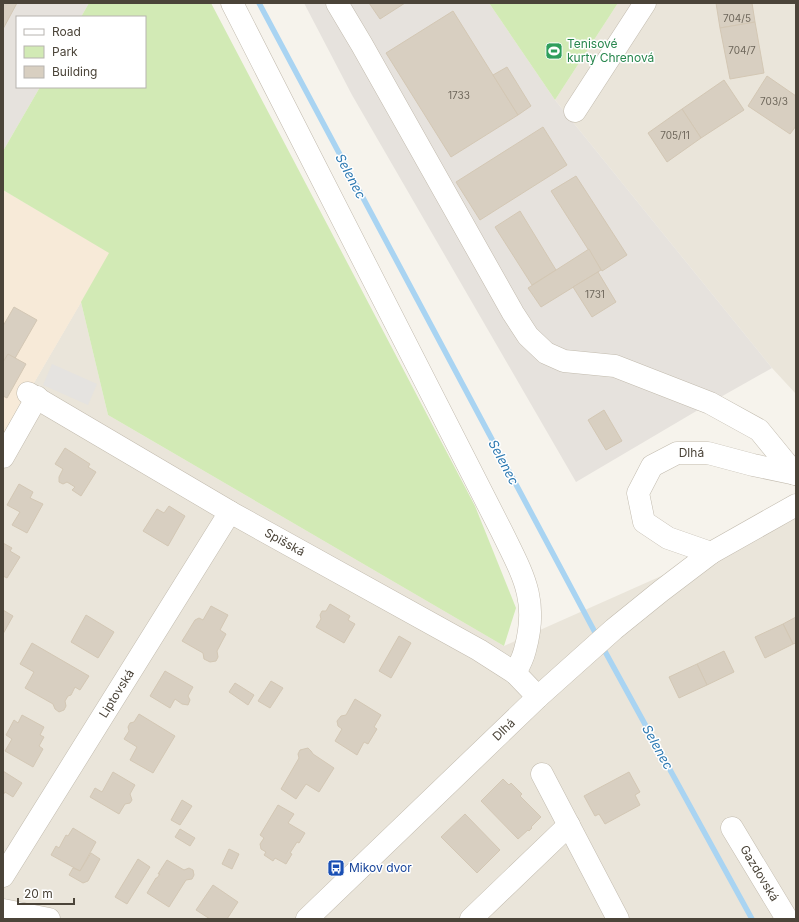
<svg xmlns="http://www.w3.org/2000/svg" width="799" height="922" viewBox="0 0 799 922" font-family="Inter,sans-serif">
<style>
.residential{fill:#eae5da}
.commercial{fill:#f7ead8}
.industrial{fill:#e6e2dd}
.green{fill:#d2eab5}
.parking{fill:#e5e3e0}
.lines{fill:none;stroke-linecap:round;stroke-linejoin:round}
.stream{stroke:#a9d4f2;stroke-width:5.5}
.building{fill:#d8cfc1;stroke:#d3c7b4}
.minor-casing{stroke:#c2bbae;stroke-width:23}
.minor{stroke:#fff;stroke-width:22}
.labels{text-anchor:middle;stroke-width:3;stroke-linejoin:round;paint-order:stroke}
.number-label{font-size:10px;fill:#6e675b}
.leisure-label{font-size:12px;fill:#27864d;stroke:#fff;text-anchor:start}
.street-label{font-size:12px;fill:#4b4439;stroke:#fff}
.transit-label{font-size:12px;fill:#164399;stroke:#fff;text-anchor:start}
.water-label{font-size:13px;font-style:italic;fill:#2e7ab2;stroke:#fff}
</style>
<rect width="100%" height="100%" fill="#f6f3ec"/>
<!-- residential -->
<g class="residential">
<polygon points="618,3 796,3 796,394 772,368 555,100"/>
<polygon points="81,302 108,415 504,646 796,516 796,919 3,919 3,436"/>
</g>
<!-- commercial -->
<polygon class="commercial" points="3,190 110,253 3,436"/>
<!-- industrial -->
<g class="industrial">
<polygon points="3,3 89,3 81,17 17,17 17,87 40,87 3,151"/>
<polygon points="304,3 489,3 555,100 772,368 710,403 576,482 352,95"/>
</g>
<!-- green -->
<g class="green">
<polygon points="89,3 211,3 475,506 516,608 504,646 108,415 81,302 109,253 3,190 3,151 40,87 145,87 145,17 81,17"/>
<polygon points="489,3 618,3 555,100"/>
</g>
<!-- parking -->
<polygon class="parking" points="52,364 97,384 88,405 43,385"/>
<g class="lines">
<!-- stream -->
<g class="stream">
<polyline points="259,3 598,638"/>
<polyline points="602,646 752,919"/>
</g>
</g>
<!-- building -->
<g class="building">
<polygon points="3,3 17,3 3,29"/>
<polygon points="369,3 405,3 380,19"/>
<polygon points="716,3 752,3 755,22 720,28"/>
<polygon points="453,11 518,115 451,157 386,53"/>
<polygon points="755,22 764,73 730,79 720,28"/>
<polygon points="507,67 531,106 518,115 493,75"/>
<polygon points="767,76 796,96 796,126 790,134 748,106"/>
<polygon points="724,80 744,110 701,138 682,109"/>
<polygon points="682,109 701,138 667,162 648,133"/>
<polygon points="543,127 567,165 480,220 456,182"/>
<polygon points="576,176 627,255 602,271 551,191"/>
<polygon points="520,211 556,270 532,285 495,227"/>
<polygon points="589,249 601,270 541,307 528,288"/>
<polygon points="598,272 616,302 592,317 573,287"/>
<polygon points="14,307 37,320 10,367 3,363 3,326"/>
<polygon points="8,354 26,364 7,398 3,396 3,362"/>
<polygon points="604,410 622,441 606,450 588,420"/>
<polygon points="65,448 90,464 88,467 96,472 81,496 72,490 75,487 67,482 63,484 59,482 59,477 63,469 55,464"/>
<polygon points="19,484 33,492 30,498 43,504 27,533 12,525 20,512 7,505"/>
<polygon points="169,506 185,516 168,546 143,531 157,509 164,513"/>
<polygon points="3,543 12,548 10,551 20,557 7,578 3,576"/>
<polygon points="330,604 350,616 348,620 355,624 344,643 316,627 321,619 320,615 322,611 326,611"/>
<polygon points="211,606 228,615 220,630 226,634 217,651 218,657 216,661 210,662 204,659 203,653 182,641 195,620 199,618 203,620"/>
<polygon points="3,610 13,616 3,634"/>
<polygon points="86,615 114,632 98,658 71,642"/>
<polygon points="796,617 796,643 793,644 783,624"/>
<polygon points="783,624 793,644 765,658 755,637"/>
<polygon points="399,636 411,643 391,678 379,671"/>
<polygon points="32,643 89,676 80,690 75,687 71,695 68,696 65,701 66,706 64,710 59,712 55,709 53,704 25,688 34,672 20,664"/>
<polygon points="724,651 734,672 707,685 697,664"/>
<polygon points="697,664 707,685 679,698 669,677"/>
<polygon points="165,671 193,687 188,696 190,700 188,705 182,704 175,699 170,708 150,696"/>
<polygon points="271,681 283,688 270,708 258,701"/>
<polygon points="235,683 254,695 248,705 229,692"/>
<polygon points="355,699 381,715 374,727 377,729 368,744 364,742 357,755 335,741 342,729 338,726 337,721 341,716 346,715"/>
<polygon points="139,714 175,736 153,773 130,760 137,747 124,739 129,731 128,727 130,723 134,722"/>
<polygon points="22,715 44,727 40,735 44,737 39,746 43,749 33,767 5,751 12,739 6,735 14,720 18,723"/>
<polygon points="308,748 311,751 313,754 334,768 319,792 306,784 296,799 281,789 299,758 298,754 300,750"/>
<polygon points="3,771 22,783 13,797 5,792 3,795"/>
<polygon points="113,772 135,785 130,794 132,800 130,803 125,804 119,814 90,797 95,788 102,792"/>
<polygon points="629,772 640,792 635,795 640,805 605,824 599,814 595,816 584,796"/>
<polygon points="503,779 509,785 511,783 522,794 520,796 541,817 531,827 532,828 529,831 528,830 518,839 481,801"/>
<polygon points="182,800 192,806 180,825 171,820"/>
<polygon points="278,805 294,814 288,823 305,833 299,843 297,842 290,853 292,854 286,864 275,858 273,861 264,855 266,852 261,849 260,844 264,838 260,835"/>
<polygon points="465,814 500,850 477,873 441,837"/>
<polygon points="73,828 96,842 80,871 51,855 56,846 59,848 66,835 68,836"/>
<polygon points="180,829 195,838 190,846 175,837"/>
<polygon points="229,849 239,854 232,869 222,864"/>
<polygon points="91,853 100,859 88,881 83,883 69,875 73,868 80,871"/>
<polygon points="138,859 150,867 127,904 115,897"/>
<polygon points="167,860 184,870 189,868 193,870 194,875 192,879 186,880 169,907 147,893 156,878 157,878 160,874 158,874"/>
<polygon points="213,885 238,902 227,919 210,919 196,910"/>
</g>
<g class="lines">
<!-- minor casing -->
<g class="minor-casing">
<g id="minor">
<path d="M232,3L502,532C523,575 539,600 525,650C523,658 519,666 515,673"/>
<polyline points="337,3 362,45 513,313 528,336 546,353 564,361 615,366 710,403 759,430 795,474"/>
<polyline points="575,111 645,3"/>
<path id="s1" d="M28,393L230,512L479,650L515,673L538,697"/>
<polyline points="3,457 37,397"/>
<path id="s2" d="M711,553L668,538L644,522L638,493L652,466L677,453H708L753,465L796,474"/>
<polyline points="542,774 618,919"/>
<path id="s3" d="M732,828L787,919"/>
<path id="s4" d="M3,876L230,512"/>
<polyline points="3,910 49,919"/>
<path id="s5" d="M307,919L538,697L614,629L661,591L711,553L796,505"/>
<polyline points="471,919 569,825"/>
</g>
</g>
<!-- minor -->
<use href="#minor" class="minor"/>
</g>
<!-- icons -->
<defs>
<g id="stadium-square" transform="scale(0.9)"><rect x="-9" y="-9" width="18" height="18" rx="4" fill="#2e9e5b" stroke="#fff"/><path d="M0-5a6.5 5 0 1 0 0 10a6.5 5 0 1 0 0-10ZM-3.5-1.8h7v3.6h-7Z" fill="#fff"/></g>
<g id="bus-square" transform="scale(0.9)"><rect x="-9" y="-9" width="18" height="18" rx="4" fill="#1a4fb4" stroke="#fff"/><path d="M-5-6H5V4H4V6H2V4H-2V6H-4V4H-5ZM-3.5-4V0h7V-4ZM-3.5 1.2v1.5H-2V1.2ZM2 1.2v1.5H3.5V1.2Z" fill="#fff"/></g>
</defs>
<g fill-rule="evenodd">
<use href="#stadium-square" x="554" y="51"/>
<use href="#bus-square" x="336" y="868"/>
</g>
<g class="labels">
<!-- number labels -->
<g class="number-label">
<text x="737" y="22">704/5</text>
<text x="742" y="54">704/7</text>
<text x="459" y="99">1733</text>
<text x="774" y="105">703/3</text>
<text x="675" y="139">705/11</text>
<text x="595" y="298">1731</text>
</g>
<!-- leisure labels -->
<g class="leisure-label">
<text x="567" y="48">Tenisové<tspan x="567" dy="14">kurty Chrenová</tspan></text>
</g>
<!-- street labels -->
<g class="street-label">
<text dy="4" stroke="none"><textPath href="#s2" startOffset="177">Dlhá</textPath></text>
<text dy="4" stroke="none"><textPath href="#s1" startOffset="297">Spišská</textPath></text>
<text dy="4" stroke="none"><textPath href="#s4" startOffset="215">Liptovská</textPath></text>
<text dy="4" stroke="none"><textPath href="#s5" startOffset="273">Dlhá</textPath></text>
<text dy="4" stroke="none"><textPath href="#s3" startOffset="53">Gazdovská</textPath></text>
</g>
<!-- transit labels -->
<g class="transit-label">
<text x="349" y="872">Mikov dvor</text>
</g>
<!-- water labels -->
<g class="water-label">
<text transform="translate(351 176) rotate(62)" y="5">Selenec</text>
<text transform="translate(504 462) rotate(62)" y="5">Selenec</text>
<text transform="translate(658 747) rotate(61)" y="5">Selenec</text>
</g>
</g>
<!-- border -->
<rect width="799" height="922" fill="none" stroke="#4b4439" stroke-width="8"/>
<!-- legend -->
<rect x="16" y="16" width="130" height="72" fill="#ffffff" stroke="#b7b4b0"/>
<rect x="24" y="29" width="20" height="6" fill="#ffffff" stroke="#b7b4b0"/>
<text x="52" y="36" font-size="12" fill="#4b4439">Road</text>
<rect x="24" y="46" width="20" height="12" fill="#d2eab5" stroke="#b7b4b0"/>
<text x="52" y="56" font-size="12" fill="#4b4439">Park</text>
<rect x="24" y="66" width="20" height="12" fill="#d8cfc1" stroke="#b7b4b0"/>
<text x="52" y="76" font-size="12" fill="#4b4439">Building</text>
<!-- scale -->
<path d="M18 898v6h56v-6" fill="none" stroke="#4b4439" stroke-width="2"/>
<text x="24" y="898" font-size="12" fill="#4b4439" stroke="#ffffff" stroke-width="3" paint-order="stroke">20 m</text>
</svg>
